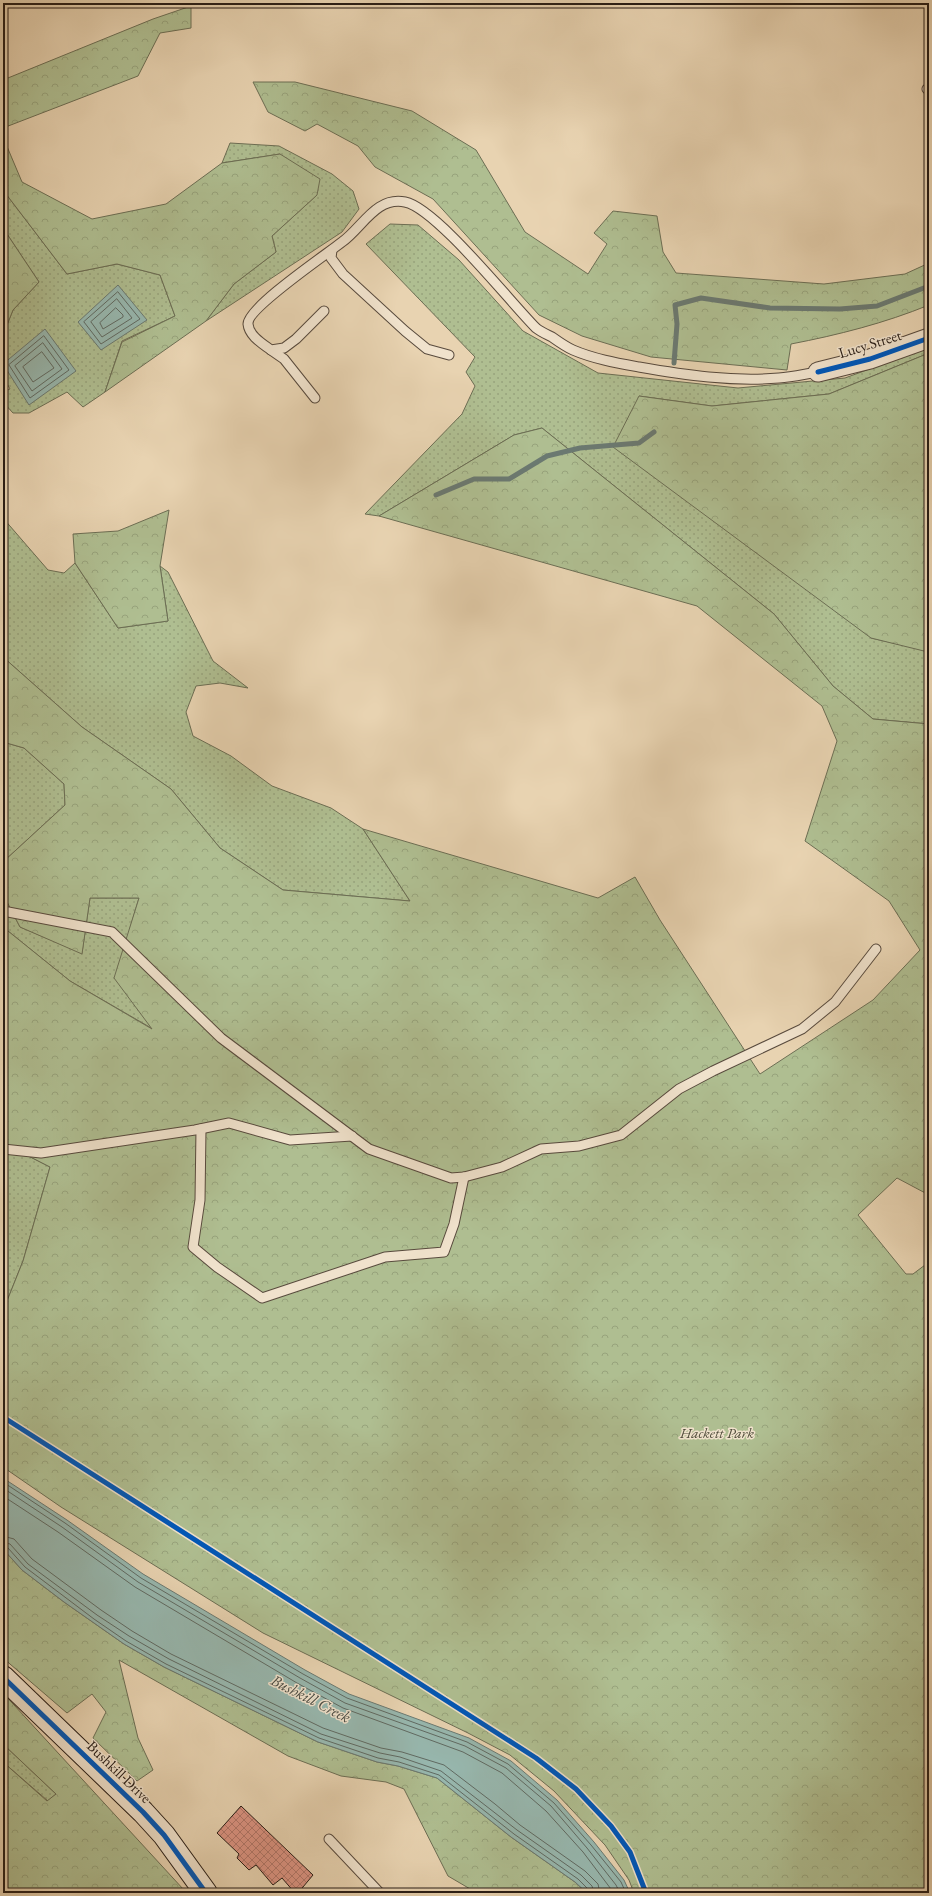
<svg xmlns="http://www.w3.org/2000/svg" width="932" height="1896" viewBox="0 0 932 1896" font-family="'EB Garamond',serif">
<style>
.grass{fill:url(#grass-dots);stroke:#6c6e54}
.forest{fill:url(#forest-crowns);stroke:#6c6e54}
.water{fill:#97b7ae;stroke:#6b7971}
.lines{fill:none;stroke-linecap:round;stroke-linejoin:round}
.shore{stroke:#606a62;stroke-width:1}
.stream{stroke:#6b7971;stroke-width:5}
.building{fill:url(#building-cross-hatch);stroke:#281d16}
.lane-casing{stroke:#584a3d;stroke-width:11}
.street-casing{stroke:#584a3d;stroke-width:21}
.secondary-casing{stroke:#281d16;stroke-width:24}
.lane{stroke:#f0e2cc;stroke-width:9}
.street{stroke:#f0e2cc;stroke-width:19}
.secondary{stroke:#f0e2cc;stroke-width:22}
.cycleway-casing{stroke:#f0e2cc;stroke-width:8}
.cycleway{stroke:#0057b8;stroke-width:5}
.labels{text-anchor:middle;stroke-width:3;stroke-linejoin:round;paint-order:stroke}
.street-label{font-size:15px;fill:#281d16;stroke:#f0e2cc}
.park-label{font-size:15px;font-style:italic;fill:#504d3b;stroke:#f0e2cc}
.water-label{font-size:16px;font-style:italic;fill:#494b44;stroke:#f0e2cc}
</style>
<defs>
<pattern id="grass-dots" width="8" height="8" patternUnits="userSpaceOnUse"><rect width="8" height="8" fill="#afbe91"/><path d="M2 2h.1M6 6h.1" fill="none" stroke="#97a37c" stroke-width="1.8" stroke-linecap="round"/></pattern>
<pattern id="forest-crowns" width="20" height="18" patternUnits="userSpaceOnUse"><rect width="20" height="18" fill="#afbe91"/><path d="M2 6a3 3 0 1 1 6 0M12 15a3 3 0 1 1 6 0" fill="none" stroke="#97a37c"/></pattern>
<pattern id="building-cross-hatch" width="8" height="8" patternUnits="userSpaceOnUse"><rect width="8" height="8" fill="#db9382"/><path d="M0 0l8 8M0 8l8-8" fill="none" stroke="#b27769"/></pattern>
</defs>
<rect width="100%" height="100%" fill="#e8d3b1"/>
<filter id="stains"><feTurbulence type="fractalNoise" baseFrequency=".005" numOctaves="4"/><feColorMatrix values="0 0 0 0 .2 0 0 0 0 .09 0 0 0 0 .02 0 0 0 .5 -.17"/></filter>
<radialGradient id="worn" r=".72"><stop offset=".6" stop-color="#630" stop-opacity="0"/><stop offset="1" stop-color="#630" stop-opacity=".3"/></radialGradient>
<!-- grass -->
<g class="grass">
<polygon points="230,143 279,146 332,174 353,191 359,209 342,232 206,321 234,284 276,252 272,236 317,195 280,154 222,163"/>
<polygon points="3,190 67,274 117,264 160,275 175,316 122,341 105,392 83,407 67,392 29,413 13,413 3,402 3,392 10,389 3,376 3,335 13,310 39,282 3,228"/>
<polygon points="390,224 418,225 459,260 523,331 598,373 738,388 845,378 929,347 929,353 829,394 712,406 639,396 871,638 929,651 929,724 873,719 833,686 774,614 542,428 514,435 379,516 365,514 462,414 475,386 466,372 475,357 366,244"/>
<polygon points="3,518 48,570 64,573 75,563 118,628 168,621 160,566 168,572 213,661 248,688 220,683 196,686 186,712 193,736 231,756 272,786 331,808 363,829 410,901 283,890 220,848 171,789 82,727 3,657"/>
<polygon points="3,742 24,748 64,784 65,805 3,862"/>
<polygon points="3,894 20,927 82,953 90,898 139,898 130,928 153,1029 70,981 3,927"/>
<polygon points="3,1143 50,1167 23,1261 3,1311"/>
<polygon points="3,1744 56,1794 48,1801 3,1762"/>
</g>
<!-- forest -->
<g class="forest">
<polygon points="191,6 191,28 160,33 138,76 3,128 3,80 153,19"/>
<path d="M253,82H295L412,111L476,150L525,232L588,274L607,244L594,233L613,211L657,216L663,252L676,273L824,284L905,274L929,263V305C885,323 838,335 791,344L787,370L651,357L582,336L539,315L433,199L375,167L358,146L317,124L305,131L268,112Z"/>
<polygon points="3,137 22,182 92,219 166,204 222,163 280,154 320,179 317,195 272,236 276,252 234,284 206,321 105,392 122,342 175,316 160,275 117,264 67,274 3,190"/>
<polygon points="3,228 39,282 13,310 3,335"/>
<polygon points="929,353 929,651 928,652 871,638 613,447 639,396 712,406 829,394"/>
<polygon points="542,428 774,614 833,686 873,719 929,724 929,1195 897,1178 858,1215 906,1274 913,1274 929,1262 929,1893 634,1893 629,1880 605,1845 554,1791 510,1755 468,1733 263,1633 61,1507 3,1467 3,1311 23,1261 50,1167 3,1143 3,927 70,981 152,1029 114,978 139,898 90,898 82,954 20,927 3,894 3,862 65,805 64,784 24,748 3,742 3,657 82,727 171,789 220,848 283,890 410,901 363,829 598,898 635,877 660,920 760,1074 873,1000 920,950 889,901 805,841 837,741 822,706 697,606 379,516 514,435"/>
<polygon points="169,510 160,566 168,621 118,628 75,563 73,534 118,531"/>
<polygon points="3,1549 22,1570 64,1602 124,1644 164,1667 318,1742 377,1762 398,1766 437,1778 511,1837 575,1882 587,1893 477,1893 448,1876 404,1789 386,1782 341,1776 288,1756 119,1660 138,1738 153,1770 137,1781 93,1738 106,1712 92,1694 67,1713 3,1658"/>
<polygon points="3,1693 184,1890 186,1893 3,1893 3,1762 47,1801 56,1794 3,1744"/>
</g>
<!-- water -->
<g class="water">
<polygon points="118,285 147,320 101,350 78,322"/>
<polygon points="45,329 76,371 29,405 3,364"/>
<polygon points="3,1478 67,1520 143,1574 305,1670 349,1694 469,1738 511,1761 557,1800 594,1842 624,1880 630,1893 587,1893 575,1882 511,1837 437,1778 398,1766 377,1762 318,1742 164,1667 124,1644 64,1602 22,1570 3,1549"/>
</g>
<g class="lines">
<!-- shore -->
<g class="shore">
<polygon points="118,292 140,319 101,344 84,322"/>
<polygon points="117,299 132,318 102,337 91,322"/>
<polygon points="116,308 123,315 123,317 103,329 100,323"/>
<polygon points="44,336 69,370 30,398 9,365"/>
<polygon points="43,343 62,369 32,391 15,366"/>
<polygon points="42,352 54,368 33,382 23,367"/>
<polyline points="3,1482 65,1523 141,1578 303,1674 347,1698 467,1742 508,1764 554,1803 591,1845 621,1882 626,1893"/>
<polyline points="3,1488 62,1527 138,1582 300,1678 345,1703 465,1746 506,1768 551,1806 587,1848 616,1885 620,1893"/>
<polyline points="3,1496 58,1532 135,1587 297,1683 343,1708 463,1752 502,1773 546,1811 583,1852 614,1893"/>
<polyline points="3,1536 14,1539 32,1559 101,1610 132,1631 171,1654 323,1728 381,1748 402,1752 444,1765 495,1804 520,1825 585,1871 598,1884 600,1893"/>
<polyline points="3,1542 10,1544 28,1564 97,1615 129,1636 169,1659 321,1734 380,1753 400,1757 441,1771 517,1830 581,1875 592,1886 594,1893"/>
<polyline points="3,1547 8,1548 25,1567 94,1619 126,1641 166,1664 319,1738 378,1758 399,1762 439,1775 514,1834 578,1879 588,1889 589,1893"/>
</g>
<!-- stream -->
<g class="stream">
<polyline points="674,363 677,324 675,305 701,298 770,308 840,309 877,306 929,286"/>
<polyline points="436,495 474,479 509,479 547,456 580,448 639,443 654,432"/>
</g>
</g>
<!-- building -->
<polygon class="building" points="241,1806 313,1875 298,1893 295,1893 282,1878 273,1885 256,1865 249,1870 237,1858 239,1854 217,1833"/>
<g class="lines">
<!-- lane casing -->
<g class="lane-casing">
<g id="lane">
<polyline points="927,89 929,88"/>
<polyline points="332,250 331,258 343,274 405,331 427,349 449,355"/>
<path d="M324,311L296,339L284,348L271,350C263,344 249,336 248,324C247,308 327,254 342,242C362,228 376,196 405,202C436,208 510,302 536,328C541,332 546,334 552,337C559,342 566,347 573,350C594,359 617,363 639,367C685,375 732,382 779,378C792,377 805,374 818,372"/>
<polyline points="271,350 284,359 315,398"/>
<polyline points="3,911 112,932 221,1038 369,1149 451,1178 464,1177 502,1167 541,1149 579,1146 621,1135 679,1089 713,1071 802,1029 835,1002 876,949"/>
<polyline points="201,1129 200,1200 193,1247 217,1267 262,1298 385,1257 444,1252 454,1224 464,1177"/>
<polyline points="3,1149 41,1153 195,1130 229,1123 290,1140 352,1136"/>
<polyline points="329,1839 380,1893"/>
</g>
</g>
<!-- street casing -->
<g class="street-casing">
<polyline id="street" points="818,372 870,359 929,338"/>
</g>
<!-- secondary casing -->
<g class="secondary-casing">
<polyline id="secondary" points="3,1677 143,1812 164,1835 206,1893"/>
</g>
<!-- lane -->
<use href="#lane" class="lane"/>
<!-- street -->
<use href="#street" class="street"/>
<!-- secondary -->
<use href="#secondary" class="secondary"/>
<!-- cycleway casing -->
<g class="cycleway-casing">
<g id="cycleway">
<polyline points="818,372 870,359 929,338"/>
<polyline points="3,1417 536,1758 576,1789 611,1826 630,1852 646,1893"/>
<polyline points="3,1677 143,1812 164,1835 206,1893"/>
</g>
</g>
<!-- cycleway -->
<use href="#cycleway" class="cycleway"/>
</g>
<g class="labels">
<!-- street labels -->
<g class="street-label">
<text transform="translate(870 344) rotate(-17)" y="5">Lucy Street</text>
<text transform="translate(119 1772) rotate(44)" y="5">Bushkill Drive</text>
</g>
<!-- park labels -->
<g class="park-label">
<text x="717" y="1438">Hackett Park</text>
</g>
<!-- water labels -->
<g class="water-label">
<text transform="translate(311 1698) rotate(27)" y="6">Bushkill Creek</text>
</g>
</g>
<!-- margin -->
<rect width="932" height="1896" fill="none" stroke="#e8d3b1" stroke-width="16"/>
<rect x="4" y="4" width="924" height="1888" fill="none" stroke="#281d16" stroke-width="2"/>
<rect x="8" y="8" width="916" height="1880" fill="none" stroke="#281d16"/>
<rect width="100%" height="100%" filter="url(#stains)"/>
<rect width="100%" height="100%" fill="url(#worn)"/>
</svg>
